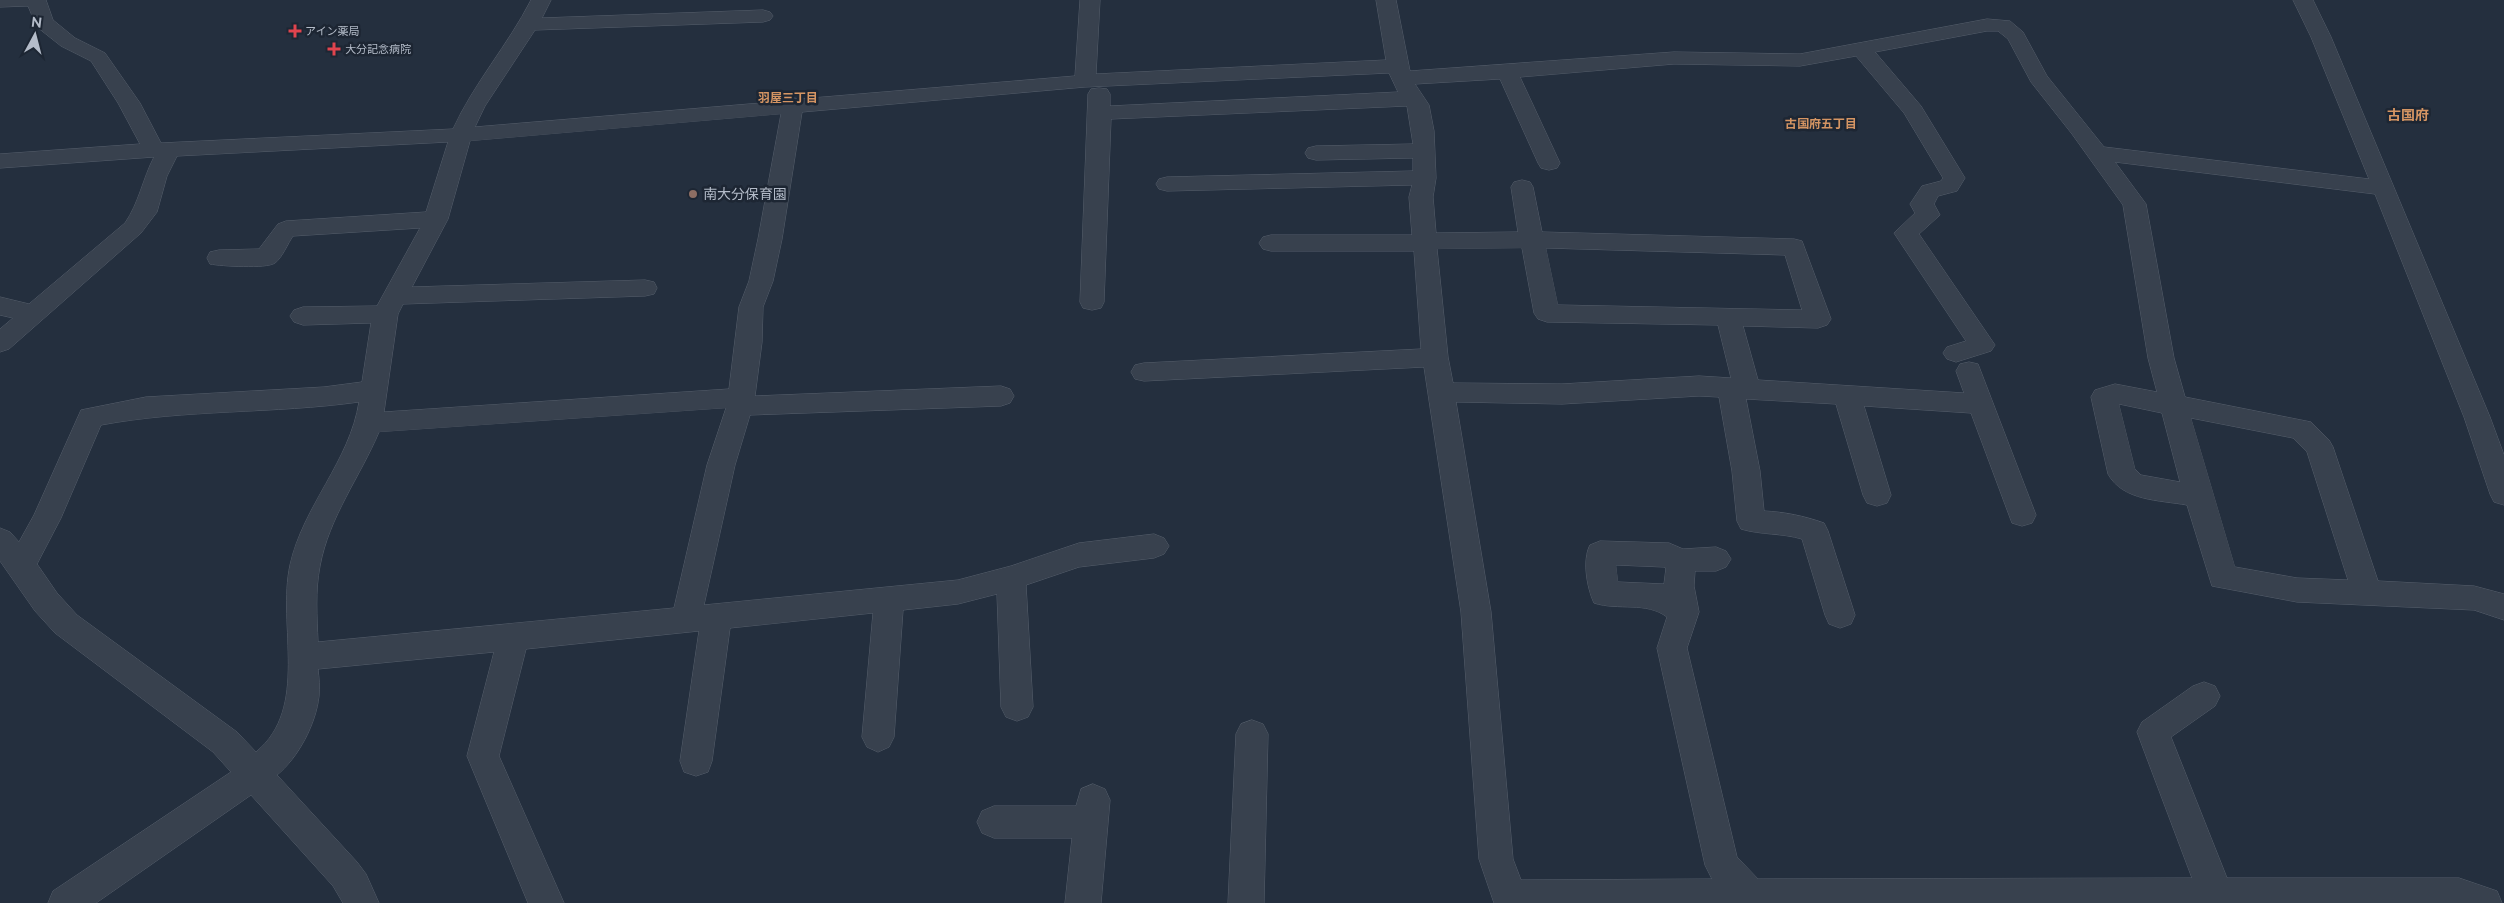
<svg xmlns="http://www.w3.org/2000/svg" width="2504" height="903" viewBox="0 0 2504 903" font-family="Raleway,'Noto Sans JP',sans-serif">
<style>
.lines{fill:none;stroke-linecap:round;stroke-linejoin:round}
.minor-casing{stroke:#565f6c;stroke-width:1}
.minor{fill:#38414e;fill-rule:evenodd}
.health-dot{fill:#e0444e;stroke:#1d2633;stroke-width:2}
.education-dot{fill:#8d6e63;stroke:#1d2633;stroke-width:2}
.labels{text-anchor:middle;stroke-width:5;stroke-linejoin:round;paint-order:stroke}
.far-poi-label{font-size:11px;fill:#b4bcc9;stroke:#1d2633;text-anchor:start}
.far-neighbourhood-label{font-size:12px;font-weight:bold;fill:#d59563;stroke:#1d2633}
.far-quarter-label{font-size:14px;font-weight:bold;fill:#d59563;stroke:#1d2633}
.poi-label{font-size:14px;fill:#b4bcc9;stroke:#1d2633;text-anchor:start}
</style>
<rect width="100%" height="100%" fill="#242f3e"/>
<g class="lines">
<!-- minor casing -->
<g class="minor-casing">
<g id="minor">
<path d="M0,0H46L53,20L75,38L105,53L140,103L161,143L453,129C474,83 508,45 531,0H551L542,18L763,10L770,12L773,16L770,20L763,22L535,30L485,106L475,127L785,101L793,98L800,99L1075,76L1080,0H1100L1096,74L1386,60L1376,0H1396L1410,71L1674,52L1800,54L1987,19L2010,21L2023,32L2047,76L2104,147L2369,179L2311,37L2293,0H2313L2331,37L2490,417L2504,455V505L2494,502L2490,494L2464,417L2375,194L2115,162L2146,204L2174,358L2185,397L2311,422L2329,440L2333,447L2378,581L2474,586L2504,594V620L2474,610L2297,602L2212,586L2187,505C2159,500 2123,501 2108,474L2091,397L2095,390L2115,384L2157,392L2148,358L2123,205L2072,134L2031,82L2008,39L1998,31H1987L1875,52L1921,106L1965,178L1957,191L1938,196L1934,204L1940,215L1919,234L1995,345L1991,351L1956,362L1947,359L1943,353L1947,347L1966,341L1894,233L1915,213L1910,204L1922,186L1941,181L1943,178L1904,113L1856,56L1800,66L1674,64L1520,77L1560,163L1557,168L1549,170L1541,168L1538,163L1500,79L1415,84L1429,105L1434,131L1436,178L1433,197L1436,233L1518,232L1511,187L1514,182L1522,180L1530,182L1533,187L1542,232L1794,239L1802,241L1831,319L1827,325L1818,328L1743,326L1758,380L1964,393L1956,371L1960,364L1969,362L1978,364L2036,515L2032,523L2022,526L2012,523L1971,413L1864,406L1891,495L1887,503L1877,506L1867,503L1863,495L1836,404L1746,399L1760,471L1764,511C1785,512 1804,516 1824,523L1828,531L1855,615L1851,624L1840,628L1829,624L1825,615L1802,539C1782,533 1761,535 1741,529L1737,521L1732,471L1719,397L1699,396L1562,404L1456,402L1491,612L1513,859L1521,880L1712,879L1705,865L1657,648L1667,617C1646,601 1619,611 1594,603C1587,588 1582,560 1590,545L1600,541L1669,543L1683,549L1716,547L1726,551L1731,559L1726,567L1716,571H1695L1694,586L1699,612L1687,648L1737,857L1758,879L2192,878L2137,732L2142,722L2193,686L2204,682L2215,686L2220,696L2215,706L2171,737L2227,878H2459L2497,891L2502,903H1494L1479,859L1461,612L1424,367L1144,381L1135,379L1131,372L1135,365L1144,363L1421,349L1414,251H1271L1263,249L1259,243L1263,237L1271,235H1412L1409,197L1412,185L1167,191L1159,189L1156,184L1159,179L1167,177L1413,171V158L1316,160L1308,158L1305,153L1308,148L1316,146L1413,144L1407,106L1111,119L1104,302L1101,308L1092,310L1083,308L1080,302L1088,94L1091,89L1099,88L1107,89L1110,94V106L1398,92L1389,73L1085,87L802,112L782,239L773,281L763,307L762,342L755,396L1001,386L1010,389L1014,396L1010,403L1001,406L750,415L735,465L704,605L958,580L1011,566L1079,543L1154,534L1164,538L1169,546L1164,554L1154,558L1079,567L1026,585L1033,707L1028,717L1017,721L1006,717L1001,707L997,594L958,604L903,610L894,737L889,747L878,752L867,747L862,737L873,613L730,628L712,761L708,772L696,776L684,772L680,761L699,631L526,649L499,756L564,903H528L467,756L494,652L318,669C319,678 320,687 319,696C316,724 298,758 277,775L357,862L366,874L379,903H343L333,886L251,795L96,903H48L53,891L231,772L213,752L55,633L35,611L0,561V528L10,532L19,542L34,515L81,410L146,397L324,387L362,382L371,323L303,325L294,322L290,316L294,310L303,307L377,306L420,228L293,236C288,243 282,258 275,263C266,269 221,266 210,264L207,258L210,252L219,250L259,249L278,224L286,221L426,212L448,142L177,156L167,176L157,212L141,233L9,349L0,352V329L13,318L0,315V297L29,304L125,223C139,203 143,178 154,157L0,168V154L140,144L118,103L91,61L61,46L37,27L28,6L0,7ZM781,114L758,239L749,281L739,307L729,389L384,412L398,314L403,304L645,296L654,294L657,288L654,282L645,280L412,287L448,219L470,141ZM1522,248L1534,313L1538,319L1547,322L1718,325L1731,378L1699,376L1562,384L1453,383L1448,357L1437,249ZM1546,248L1785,255L1802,310L1558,305ZM359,402C350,461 303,506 290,565C277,625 310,708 256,752L237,732L77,615L57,593L37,564L61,518L101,425C186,409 273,414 359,402ZM2119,404L2162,413L2180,482L2141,475L2135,469ZM726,408L707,465L674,608L318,642C317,617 315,591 320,566C329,517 360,477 379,432ZM2191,418L2293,438L2307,452L2348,580L2297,578L2235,567ZM1616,565L1664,567L1666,568L1664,584L1618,582Z"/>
<polygon points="1252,720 1263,724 1268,734 1264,903 1228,903 1236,734 1241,724"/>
<polygon points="1093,784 1105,789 1110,800 1101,903 1065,903 1072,838 994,838 982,833 977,822 982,811 994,806 1076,806 1081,789"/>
</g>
</g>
<!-- minor -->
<use href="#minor" class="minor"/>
</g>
<!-- markers -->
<g class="health-dot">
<path d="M292.5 23.5h5v5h5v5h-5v5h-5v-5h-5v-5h5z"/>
<path d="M331.5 41.5h5v5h5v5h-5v5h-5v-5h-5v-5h5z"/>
</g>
<circle class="education-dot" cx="693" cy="194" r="5"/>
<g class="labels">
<!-- far-poi labels -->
<g class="far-poi-label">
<text x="305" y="35">アイン薬局</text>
<text x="345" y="53">大分記念病院</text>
</g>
<!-- far-neighbourhood labels -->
<g class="far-neighbourhood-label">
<text x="788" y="102">羽屋三丁目</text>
<text x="1821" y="128">古国府五丁目</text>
</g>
<!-- far-quarter labels -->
<g class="far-quarter-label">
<text x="2408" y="120">古国府</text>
</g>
<!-- poi labels -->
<g class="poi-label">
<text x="703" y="199">南大分保育園</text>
</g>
</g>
<!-- north arrow -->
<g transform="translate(35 35) rotate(7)" stroke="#1d2633" stroke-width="4" paint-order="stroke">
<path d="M0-4L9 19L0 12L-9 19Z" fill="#b4bcc9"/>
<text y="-8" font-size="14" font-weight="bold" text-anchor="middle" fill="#b4bcc9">N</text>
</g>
</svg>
